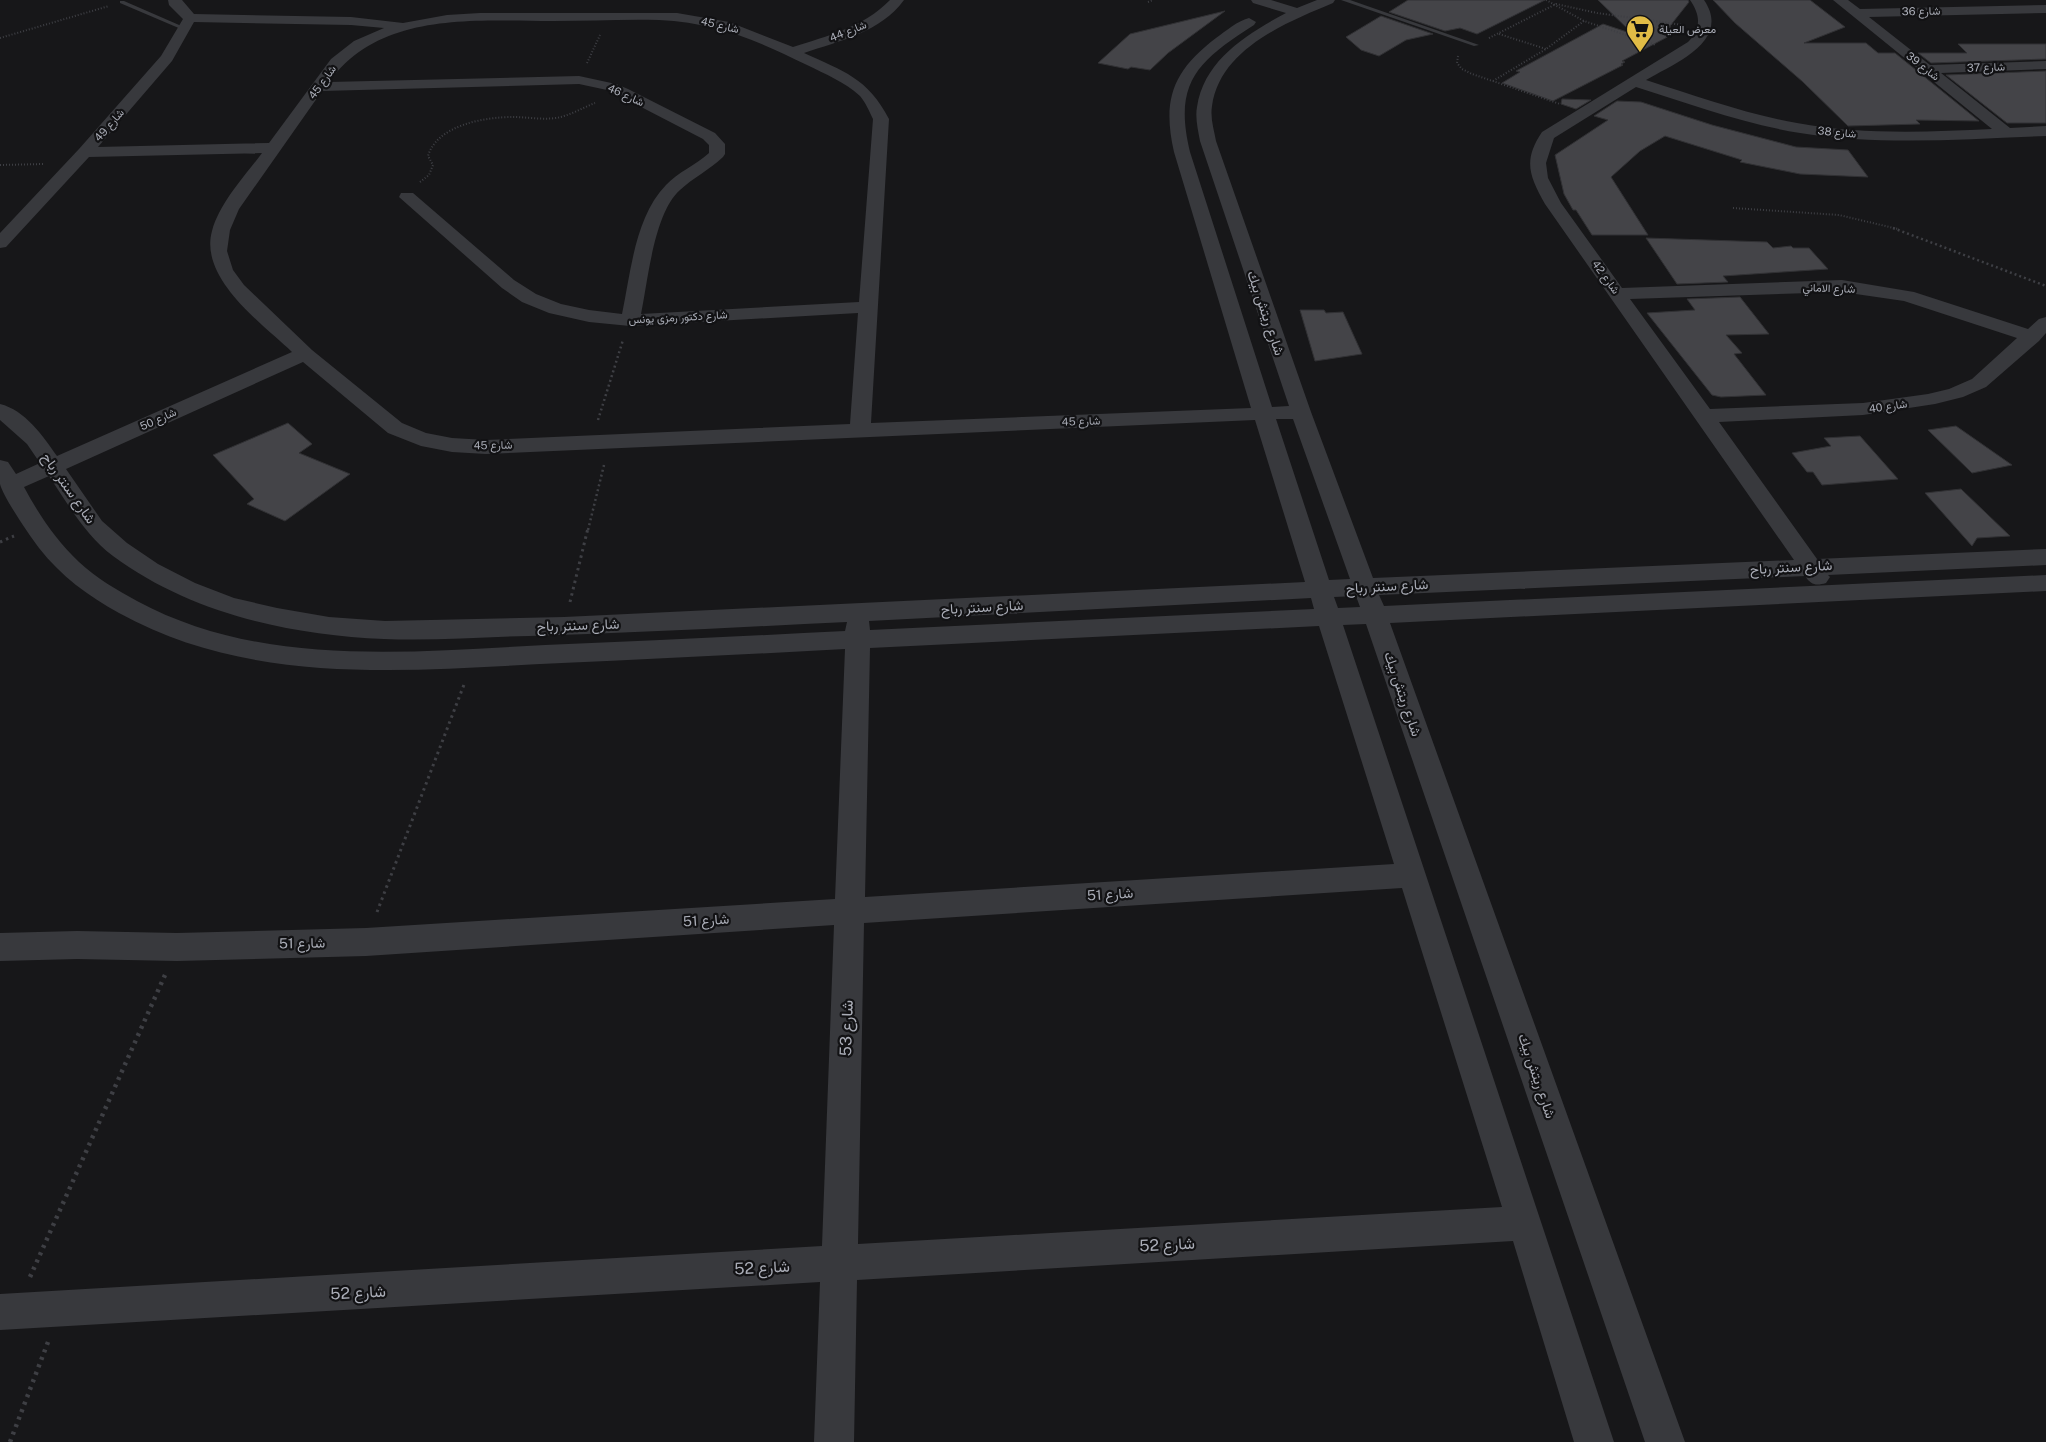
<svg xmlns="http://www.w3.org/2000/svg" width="2046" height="1442" viewBox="0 0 2046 1442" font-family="'Public Sans',Vazirmatn,sans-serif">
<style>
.building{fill:#444448;stroke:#313134}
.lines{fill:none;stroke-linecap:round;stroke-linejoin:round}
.path-far3{stroke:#3e3f44;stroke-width:2;stroke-dasharray:1 2;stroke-linecap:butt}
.path-far2{stroke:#3e3f44;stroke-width:2.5;stroke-dasharray:2 3;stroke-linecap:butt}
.path-far1{stroke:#3e3f44;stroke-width:3;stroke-dasharray:2.5 4;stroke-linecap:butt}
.path{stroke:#3e3f44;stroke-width:4.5;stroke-dasharray:3 5;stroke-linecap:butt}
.service{fill:#38393d;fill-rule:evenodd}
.minor{fill:#38393d;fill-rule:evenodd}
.labels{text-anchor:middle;stroke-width:4.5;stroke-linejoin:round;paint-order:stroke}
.far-street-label{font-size:11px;fill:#aaadb7;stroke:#121214}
.far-poi-label{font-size:11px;fill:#aaadb7;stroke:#121214;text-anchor:start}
.street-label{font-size:14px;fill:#aaadb7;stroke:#121214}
.near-street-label{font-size:16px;fill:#aaadb7;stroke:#121214}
</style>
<rect width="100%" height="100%" fill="#171719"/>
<!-- building -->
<g class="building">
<polygon points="1408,0 1545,0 1477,34 1460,28 1445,31 1389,12"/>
<polygon points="1598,0 1688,0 1689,2 1670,26 1673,34 1622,61 1625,62 1621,64 1623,65 1553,101 1502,83 1520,72 1516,71 1603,24 1633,34"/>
<polygon points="1713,0 1810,0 1845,27 1804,43 1866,43 1878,53 1895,53 1979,121 1916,120 1920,124 1848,126 1803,82 1735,23"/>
<polygon points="1225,11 1168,53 1150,70 1131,67 1128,69 1098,63 1130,34"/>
<polygon points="1381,16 1433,34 1406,40 1379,56 1361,50 1346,37"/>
<polygon points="1958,44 2046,44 2046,59 1931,63 1918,53 1967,53"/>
<polygon points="2046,71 2046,123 2007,123 1946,75"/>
<polygon points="1562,99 1591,100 1576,109 1561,104"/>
<polygon points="1617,101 1641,102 1712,125 1796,147 1848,150 1868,177 1800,174 1740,162 1742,160 1665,136 1640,151 1611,177 1648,235 1592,235 1576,210 1573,210 1564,194 1555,155 1608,120 1594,116"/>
<polygon points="1646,238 1767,242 1773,248 1791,246 1793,248 1809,248 1828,269 1723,276 1728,282 1677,284"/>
<polygon points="1740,297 1769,334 1726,335 1742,353 1734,354 1766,395 1721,397 1712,395 1647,313 1695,310 1687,299"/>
<polygon points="1300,310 1324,310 1326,313 1343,312 1362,354 1315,361"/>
<polygon points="288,423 312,444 299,453 350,474 285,521 247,504 254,499 213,455"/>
<polygon points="1956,426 2012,465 1972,473 1928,430"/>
<polygon points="1860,436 1898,479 1822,485 1813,472 1807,472 1792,453 1831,446 1824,438"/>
<polygon points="1961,489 2010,536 1977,538 1972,546 1925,493"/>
</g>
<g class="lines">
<!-- path-far3 -->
<g class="path-far3">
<polyline points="1546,0 1584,21 1656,45"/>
<polyline points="1148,2 1153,0"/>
<polyline points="1499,34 1546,49"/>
<polyline points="0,38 109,6"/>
<polyline points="1489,38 1556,4 1597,13 1683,25"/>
<polyline points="1458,56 1457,63 1462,69 1472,74 1560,104"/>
<polyline points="587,63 600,35"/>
<polyline points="1493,81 1546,49 1584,21"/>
<polyline points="0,165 44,164"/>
<path d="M420,182L429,175L433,165L428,156C437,125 485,117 513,117C527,117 541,120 556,118C569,116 582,108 595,103"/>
<polyline points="1733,208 1839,215 1898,229"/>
</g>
<!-- path-far2 -->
<g class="path-far2">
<polyline points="1893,228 2046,286"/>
<polyline points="598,420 623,340"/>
<polyline points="588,530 604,465"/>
</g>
<!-- path-far1 -->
<g class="path-far1">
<polyline points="0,542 14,536"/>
<polyline points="570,602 588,528"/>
<polyline points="377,912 465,682"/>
</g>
<!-- path -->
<g class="path">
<polyline points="30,1277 165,975"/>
<polyline points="10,1442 48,1342"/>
</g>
<!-- service -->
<g class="service">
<polygon points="1341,0 1350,0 1479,45 1474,46"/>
<polygon points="120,1 124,1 186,28 181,29 120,3"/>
</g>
<!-- minor -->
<path class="minor" d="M168,0H182L194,14L351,17L403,23L447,15L480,13H677L729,22L793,47C827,36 864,27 890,0H904C881,32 839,41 804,53C843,71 868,78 889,119L871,423L1251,408L1174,152C1162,99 1173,71 1216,38C1226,31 1237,21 1249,18L1256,22L1254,25C1198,61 1173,82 1190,152L1272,407L1289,406L1200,141C1198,130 1195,118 1197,107C1204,60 1247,34 1286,13L1253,3L1251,0H1271L1297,8L1317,0H1335L1333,3C1285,23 1220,49 1212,106C1210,118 1214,130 1216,141L1311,412L1373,578L1794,560L1545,204C1529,176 1523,160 1542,132L1688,42C1701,28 1701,16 1690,0H1704C1732,41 1675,63 1646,80C1696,96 1746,114 1797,123C1861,135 1928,132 1992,129L1833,0H1848L1860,9L2046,5V13L1869,17L1930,65L2046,61V69L1941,73L2010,128L2046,126V136C1964,139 1882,146 1800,133C1744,124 1690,104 1636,87L1554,138L1546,163L1548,178L1561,203L1622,288L1842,280L1914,292L2028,329L2039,319L2046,317V333L2039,341L1986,387L1963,397L1935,404L1863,415L1719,422L1817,559L2046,549V565L1828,575L1830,577L1826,583C1816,586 1811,585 1805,576L1379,595L1384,606L2046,575V591L1390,623L1685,1442H1645L1366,624L1343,625L1614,1442H1574L1513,1241L857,1280L854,1442H814L820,1282L0,1330V1294L822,1246L834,925L366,956L177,961L77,959L0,961V933L77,931L177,933L366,928L835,899L845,649C751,654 656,659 562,663C414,670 254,688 119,613C88,596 61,576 39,548C30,536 3,497 0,484C0,477 0,467 0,460L8,462L16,474L40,463L27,444L0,420V404C25,410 43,436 57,456L292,352C261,323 199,278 212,231C220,202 245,176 262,153L89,157L6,247L0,248V233L79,149L161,56L183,19L169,5ZM659,20C717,23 756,40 807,65C825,74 845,82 860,96C866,103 869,111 873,119L859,302L641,314C648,280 654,213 680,190C693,178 709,170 723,157L725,154V144L715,133L628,89L616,84L579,76L329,82C380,11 475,21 553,21C588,21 624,19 659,20ZM194,22L351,25L384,28L354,41L331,59L269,143L98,147L172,61ZM579,84L607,90L618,95L703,139L709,145V153C696,165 678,172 666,185C635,217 631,271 622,314L589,310L561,304L536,294L514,280L413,193H401L399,197L502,288L522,302L549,313L589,322L630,326L858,313L850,424L486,440L452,438L426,433L402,423L312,350L244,285L233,270L227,251L230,230L239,209L322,91ZM1842,292L1904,301L2017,338L1972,379L1949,389L1928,394L1863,403L1710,409L1630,299ZM303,362L388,433L421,446L452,452L486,454L1255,420L1305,582L564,617L385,621L329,617L277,608L234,598L195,583L158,564L127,543L102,521L66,469ZM1276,419H1293L1350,579L1329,580ZM49,476C68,504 85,535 113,556C190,613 289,635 384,639C432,641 481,637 529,636C635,633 741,627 847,622L845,631C745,636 645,641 545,645C409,652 261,668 137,601C117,590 96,578 79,562C56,540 39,515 24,487ZM1356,596L1360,607L1338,608L1334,597ZM1311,598L1314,609L870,630L869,621ZM1319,626L1394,864L865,897L870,648ZM1402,888L1502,1207L858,1244L864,923Z"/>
</g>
<!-- icons -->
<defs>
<g id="supermarket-pin" transform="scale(1.4375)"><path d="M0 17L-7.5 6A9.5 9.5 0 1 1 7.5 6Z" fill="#e1bc46" stroke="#121214"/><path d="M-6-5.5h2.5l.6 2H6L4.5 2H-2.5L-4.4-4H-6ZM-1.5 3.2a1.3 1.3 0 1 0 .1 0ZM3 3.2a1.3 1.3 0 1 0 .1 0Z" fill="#111"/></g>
</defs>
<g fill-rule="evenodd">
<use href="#supermarket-pin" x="1640" y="29"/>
</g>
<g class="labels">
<!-- far-street labels -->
<g class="far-street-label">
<text transform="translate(1921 11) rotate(-1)" y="4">شارع 36</text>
<text transform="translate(720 25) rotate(13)" y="4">شارع 45</text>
<text transform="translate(848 31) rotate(-22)" y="4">شارع 44</text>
<text transform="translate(1923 66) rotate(38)" y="4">شارع 39</text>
<text transform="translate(1986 67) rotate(-2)" y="4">شارع 37</text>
<text transform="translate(322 82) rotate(-54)" y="4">شارع 45</text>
<text transform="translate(626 95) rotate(24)" y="4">شارع 46</text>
<text transform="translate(109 125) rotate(-49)" y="4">شارع 49</text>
<text transform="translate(1837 132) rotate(5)" y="4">شارع 38</text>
<text transform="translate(1606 277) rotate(54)" y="4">شارع 42</text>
<text transform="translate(1829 288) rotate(2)" y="4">شارع الاماني</text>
<text transform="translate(678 317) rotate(-3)" y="4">شارع دكتور رمزى يونس</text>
<text transform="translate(1888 406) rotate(-8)" y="4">شارع 40</text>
<text transform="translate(158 419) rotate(-24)" y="4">شارع 50</text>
<text transform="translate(1081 421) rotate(-2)" y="4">شارع 45</text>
<text transform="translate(493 445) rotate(-1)" y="4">شارع 45</text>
</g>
<!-- far-poi labels -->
<g class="far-poi-label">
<text x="1659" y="33">معرض العيلة</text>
</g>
<!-- street labels -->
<g class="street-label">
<text transform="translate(1266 313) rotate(71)" y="5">شارع ريتش بيك</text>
<text transform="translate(69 488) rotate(55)" y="5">شارع سنتر رباح</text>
<text transform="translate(1791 567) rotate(-3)" y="5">شارع سنتر رباح</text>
<text transform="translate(1387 586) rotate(-3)" y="5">شارع سنتر رباح</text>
<text transform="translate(982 607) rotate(-3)" y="5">شارع سنتر رباح</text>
<text transform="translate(578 625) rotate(-2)" y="5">شارع سنتر رباح</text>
<text transform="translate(1403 694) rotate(71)" y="5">شارع ريتش بيك</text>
<text transform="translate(1110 894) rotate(-4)" y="5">شارع 51</text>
<text transform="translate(706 920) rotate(-4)" y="5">شارع 51</text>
<text transform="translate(302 943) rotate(-1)" y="5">شارع 51</text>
<text transform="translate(1537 1076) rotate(71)" y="5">شارع ريتش بيك</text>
</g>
<!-- near-street labels -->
<g class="near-street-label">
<text transform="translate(846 1028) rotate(-88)" y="6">شارع 53</text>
<text transform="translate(1167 1244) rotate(-3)" y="6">شارع 52</text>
<text transform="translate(762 1267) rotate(-3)" y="6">شارع 52</text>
<text transform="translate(358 1292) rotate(-3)" y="6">شارع 52</text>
</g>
</g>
</svg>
